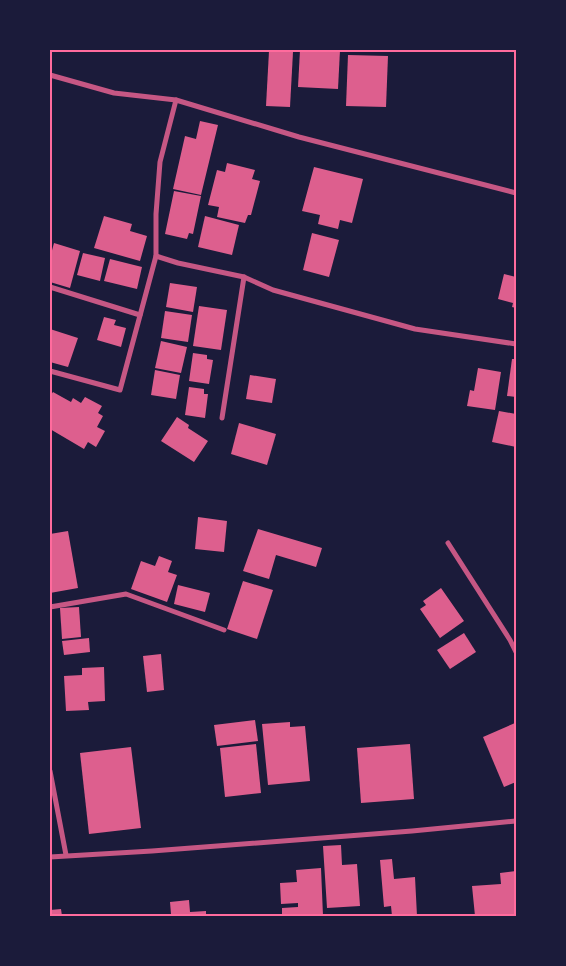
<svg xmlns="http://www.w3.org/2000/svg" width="566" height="966" viewBox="0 0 566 966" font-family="'PT Sans',sans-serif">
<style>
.building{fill:#dd5f8e}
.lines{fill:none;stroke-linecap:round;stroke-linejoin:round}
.minor{stroke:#c65784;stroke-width:5}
.neatline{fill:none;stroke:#ff6b9d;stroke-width:2}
</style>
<rect width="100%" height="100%" fill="#1b1b3a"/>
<!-- building -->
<g class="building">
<polygon points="300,50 340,50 338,89 298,87"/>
<polygon points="269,51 293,52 290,107 266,106"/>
<polygon points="348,55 388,56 386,107 346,106"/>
<polygon points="200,121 218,125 201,195 173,189 185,136 196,139"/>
<polygon points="227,163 255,170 252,179 260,181 251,215 248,215 245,223 217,217 219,207 208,205 217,170 225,172"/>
<polygon points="314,167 363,179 352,223 340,220 338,229 318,224 320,215 302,211"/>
<polygon points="174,191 201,196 193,234 189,233 187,239 165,234"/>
<polygon points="104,216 132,224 130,231 147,236 140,261 94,248"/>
<polygon points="205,216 239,225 232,255 198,247"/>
<polygon points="312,233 339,240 329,277 303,270"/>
<polygon points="54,243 80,251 70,288 50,282 50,258"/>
<polygon points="83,253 105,258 100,281 77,275"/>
<polygon points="110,259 142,267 137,289 104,281"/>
<polygon points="504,274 516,277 516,308 512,307 513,303 498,299"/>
<polygon points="170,283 197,287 193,312 166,307"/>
<polygon points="199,306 227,310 221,350 193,346"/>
<polygon points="165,311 192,315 188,342 161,338"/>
<polygon points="104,317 116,320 114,325 126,328 121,347 97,340"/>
<polygon points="50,329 78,338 68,367 50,362"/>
<polygon points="161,341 187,347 181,373 155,368"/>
<polygon points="193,353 207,355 207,359 213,360 209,384 189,381"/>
<polygon points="512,359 516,359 516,397 507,396"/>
<polygon points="478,368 501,372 495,410 467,406 470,390 474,391"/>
<polygon points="155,370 180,375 176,399 151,395"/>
<polygon points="250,375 276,379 272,403 246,399"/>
<polygon points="189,387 204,389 204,394 208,394 205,418 185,415"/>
<polygon points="53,392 71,402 73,398 81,403 85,397 102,406 98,413 103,416 97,427 105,431 96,447 88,442 84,449 50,429 50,396"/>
<polygon points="499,411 516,414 516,447 492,442"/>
<polygon points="177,417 189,425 188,428 208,441 194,462 161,441"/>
<polygon points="239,423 276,434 267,465 231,454"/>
<polygon points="198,517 227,521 224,552 195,549"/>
<polygon points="258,529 322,548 316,567 276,555 269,579 243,571"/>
<polygon points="68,531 78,588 50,593 50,534"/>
<polygon points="159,556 172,561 168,572 177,575 167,602 131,589 141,561 155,566"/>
<polygon points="243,581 273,590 257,639 227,629"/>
<polygon points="178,585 210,593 205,612 174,604"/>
<polygon points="441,588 464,621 440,638 420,609 426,605 423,601"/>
<polygon points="79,607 81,637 62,639 60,608"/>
<polygon points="464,633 476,652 450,669 437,650"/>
<polygon points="89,638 90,652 64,655 62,641"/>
<polygon points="161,654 164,690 147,692 143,656"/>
<polygon points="104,667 105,701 88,702 89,710 66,711 64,676 82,675 82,668"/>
<polygon points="255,720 258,741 217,746 214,725"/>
<polygon points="290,722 290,727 305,726 310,781 268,785 262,724"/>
<polygon points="515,723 516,782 504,787 483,737"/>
<polygon points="256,744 261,793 225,797 220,748"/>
<polygon points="410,744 414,799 361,803 357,748"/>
<polygon points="131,747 141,828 89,834 80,753"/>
<polygon points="341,845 342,865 357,864 360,906 327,908 323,846"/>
<polygon points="392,859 394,879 415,877 417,916 392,916 391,906 384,907 380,860"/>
<polygon points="321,868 323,916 282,916 282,908 298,907 298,903 281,904 280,883 297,882 296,870"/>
<polygon points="516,871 516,916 475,916 472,886 501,884 500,873"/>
<polygon points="189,900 190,912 206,911 206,916 165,916 165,915 171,914 170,902"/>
<polygon points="61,909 62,916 50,916 50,910"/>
</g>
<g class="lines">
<!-- minor -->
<g class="minor">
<polyline points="50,75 114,93 176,100 299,137 516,193"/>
<polyline points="156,256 178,263 244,277 273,290 415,329 516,344"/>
<polyline points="50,287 140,315"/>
<polyline points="50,371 120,390 156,256 156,214 160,162 176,100"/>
<polyline points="222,418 244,277"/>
<polyline points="448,543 510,640 516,652"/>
<polyline points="50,607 126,594 224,630"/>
<polyline points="50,771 66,855"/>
<polyline points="50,857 152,851 412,831 516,821"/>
</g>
</g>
<!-- border -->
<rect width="566" height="966" fill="none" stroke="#1b1b3a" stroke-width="102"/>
<rect x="51" y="51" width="464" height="864" class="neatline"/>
</svg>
